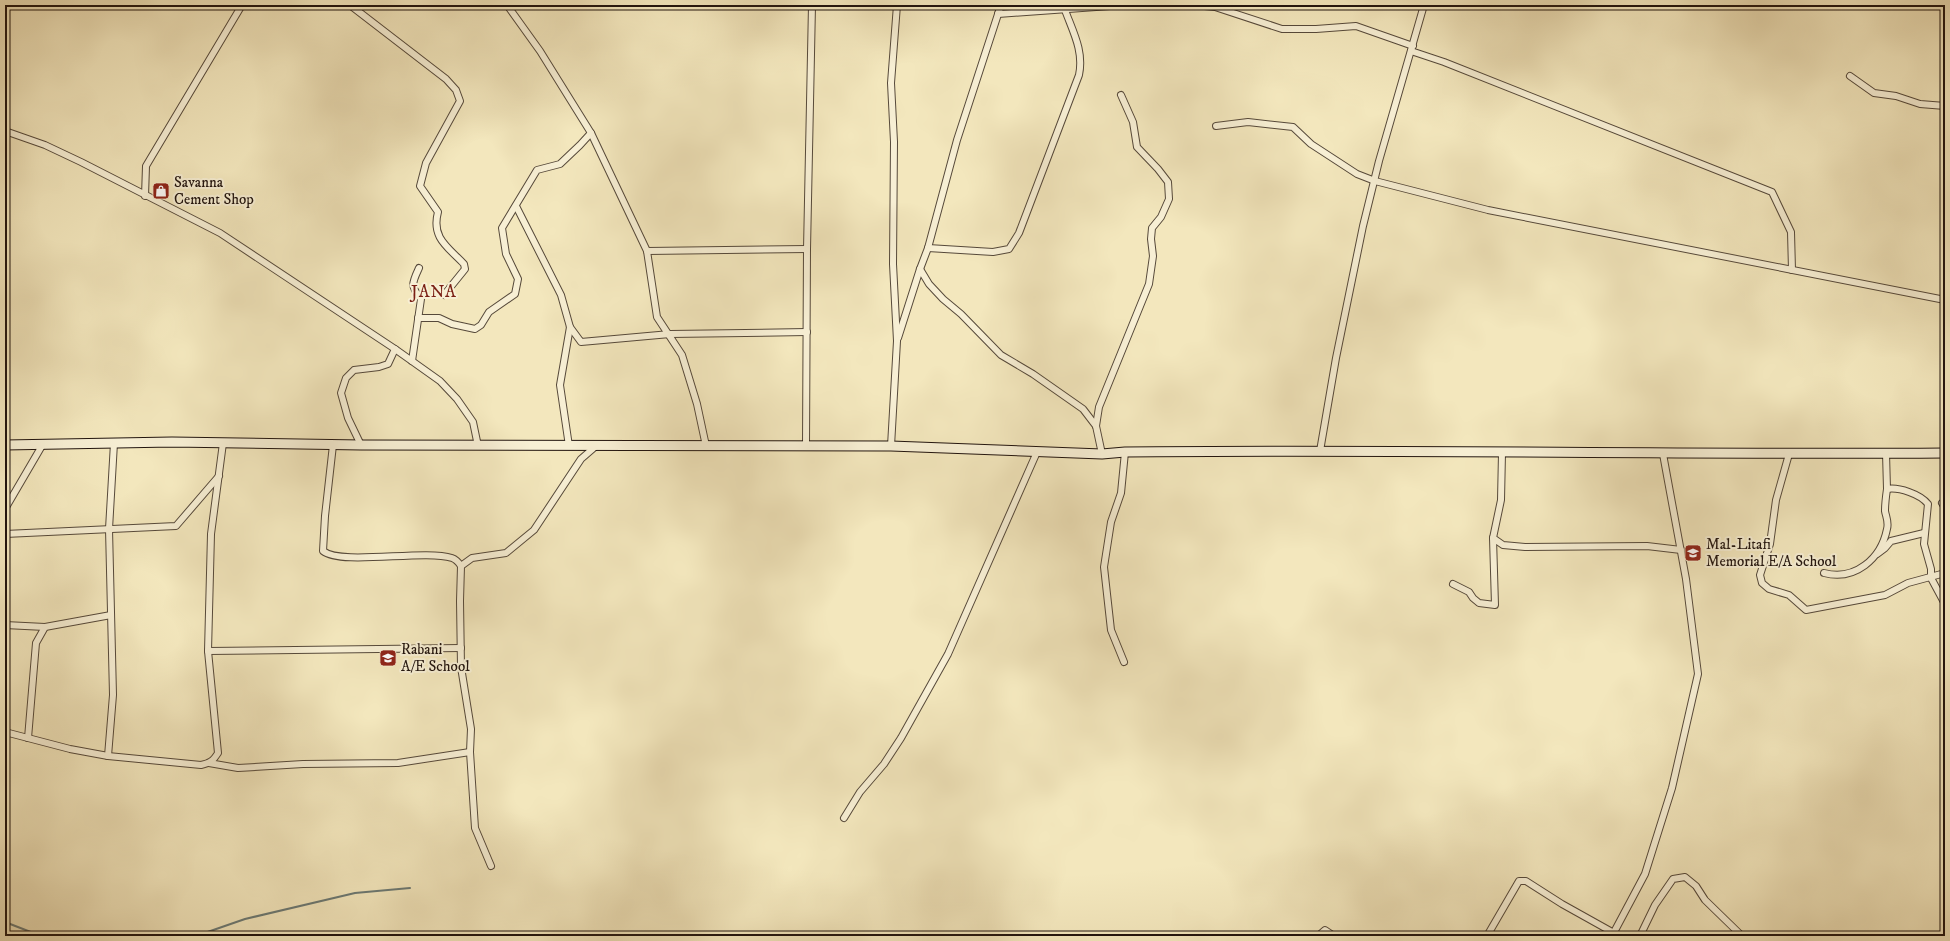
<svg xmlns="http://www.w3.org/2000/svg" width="1950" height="941" viewBox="0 0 1950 941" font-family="'IM FELL DW Pica',serif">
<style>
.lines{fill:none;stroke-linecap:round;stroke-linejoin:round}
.stream{stroke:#6c7a75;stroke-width:2}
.street-casing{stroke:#56493a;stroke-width:8}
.secondary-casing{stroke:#21140e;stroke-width:11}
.street{stroke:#f7efd4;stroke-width:6}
.secondary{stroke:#f7efd4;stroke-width:9}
.labels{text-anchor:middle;stroke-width:4;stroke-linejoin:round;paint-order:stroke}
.poi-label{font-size:15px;fill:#21140e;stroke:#f7efd4;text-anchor:start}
.quarter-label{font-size:17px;letter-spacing:1px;fill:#7a1f14;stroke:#f7efd4}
</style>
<rect width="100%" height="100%" fill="#f3e7bd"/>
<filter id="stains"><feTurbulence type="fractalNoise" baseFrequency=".005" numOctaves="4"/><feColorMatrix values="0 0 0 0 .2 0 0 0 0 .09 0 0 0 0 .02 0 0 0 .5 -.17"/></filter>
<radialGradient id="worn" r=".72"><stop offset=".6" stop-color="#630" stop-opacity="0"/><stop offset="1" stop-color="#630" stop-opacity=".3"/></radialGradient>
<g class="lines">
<!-- stream -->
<g class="stream">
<polyline points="5,922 41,936"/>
<polyline points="196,936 245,919 355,893 410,888"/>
</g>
<!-- street casing -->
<g class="street-casing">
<g id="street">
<path d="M350,5L446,79L456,90L460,101L426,163L420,186L438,212C431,238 448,247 464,264L465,269L444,295"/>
<polyline points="507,5 540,51 591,133 647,251 657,317 682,355 697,404 706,446"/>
<polyline points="1194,5 1215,7 1282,29 1316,29 1356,26 1413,46"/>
<polyline points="998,14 1124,5"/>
<polyline points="1411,51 1444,62 1772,192 1791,232 1792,270"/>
<polyline points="1850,76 1874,93 1896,96 1920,104 1945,106"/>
<polyline points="1216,126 1248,122 1293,127 1311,144 1357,174 1375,181 1488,210 1945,300"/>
<polyline points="5,131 45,145 81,162 220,233 395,349 440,381 457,399 473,422 478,446"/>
<polyline points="145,196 146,166 242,5"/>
<polyline points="516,206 561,295 570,327 560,385 569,446"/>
<path d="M928,248L993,252L1009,249L1019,233L1079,75C1084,51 1073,32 1065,10"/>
<polyline points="647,251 807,249"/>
<polyline points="920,269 929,284 943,299 961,314 1001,355 1033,374 1083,409 1096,426 1102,454"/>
<polyline points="418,318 439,318 452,324 475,329 481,325 489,312 515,294 518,279 506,254 502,228 537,170 560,164 580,145 591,133"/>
<polyline points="570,327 581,342 670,334 807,332"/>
<polyline points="898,338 920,269 928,248 957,140 1001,5"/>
<path d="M412,361L421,299C410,286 412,283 419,268"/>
<polyline points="1096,426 1099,407 1149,284 1153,256 1151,239 1152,228 1161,217 1169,199 1168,182 1158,169 1137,147 1133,122 1121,95"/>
<path d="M333,445L325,516L323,551C342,566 424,549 452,558C455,559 459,563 461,566"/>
<polyline points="361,445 348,418 341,393 346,378 354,370 379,367 388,364 395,349"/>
<polyline points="806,446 807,249 812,5"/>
<polyline points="891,446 897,341 893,264 894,142 891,83 897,5"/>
<polyline points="1320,451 1336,358 1363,226 1379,161 1424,5"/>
<polyline points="1502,453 1501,500 1493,538 1503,545 1525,547 1647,546 1681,550"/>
<path d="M1886,453L1887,489C1899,487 1920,494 1928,504L1924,544L1931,569V578L1945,604"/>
<polyline points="1789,454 1776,500 1770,544 1760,575 1762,583 1769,589 1789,595 1806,610 1885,595 1908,583 1945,573"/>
<polyline points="1942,503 1945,508"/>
<polyline points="5,509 43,444"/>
<polyline points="5,534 176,526 219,476"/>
<polyline points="1877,554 1885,548 1891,541 1924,533"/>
<path d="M1824,573C1855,581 1881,559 1887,529C1889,522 1886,517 1885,511C1885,504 1886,496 1887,489"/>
<polyline points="1453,584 1469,592 1473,598 1479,603 1495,605 1493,538"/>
<polyline points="5,625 45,627"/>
<polyline points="208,651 461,648"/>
<polyline points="1124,662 1111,630 1104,567 1111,522 1121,493 1125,452"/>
<path d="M5,732L70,749L108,756L201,765C210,763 213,761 218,753L208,651L211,534L223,443"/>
<polyline points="28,738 36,643 45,627 111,615"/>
<polyline points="108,756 113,695 109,529 114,443"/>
<polyline points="209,763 238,768 303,764 398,763 470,752"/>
<polyline points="844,818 860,792 884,764 901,738 948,654 1037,452"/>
<polyline points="491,866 475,828 470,752 471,729 461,667 460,601 461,566 472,558 506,553 534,530 581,459 596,446"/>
<polyline points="1318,936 1325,930 1334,936"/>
<polyline points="1487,936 1519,881 1526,881 1562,904 1614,933"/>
<polyline points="1612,936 1645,874 1672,788 1698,674 1686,579 1663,454"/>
<polyline points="1640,936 1655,905 1673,879 1685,877 1696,886 1705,900 1742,936"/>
</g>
</g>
<!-- secondary casing -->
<g class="secondary-casing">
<path id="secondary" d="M5,445L172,442L361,445L891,446L1102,454L1125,452C1398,449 1672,455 1945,453"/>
</g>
<!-- street -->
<use href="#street" class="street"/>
<!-- secondary -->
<use href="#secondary" class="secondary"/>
</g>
<!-- icons -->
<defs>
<g id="shop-square" transform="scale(0.9)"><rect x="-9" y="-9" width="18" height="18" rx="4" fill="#8f2418" stroke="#f7efd4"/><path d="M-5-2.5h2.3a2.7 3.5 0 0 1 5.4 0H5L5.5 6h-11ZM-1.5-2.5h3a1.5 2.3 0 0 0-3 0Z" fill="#fff"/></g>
<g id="school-square" transform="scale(0.9)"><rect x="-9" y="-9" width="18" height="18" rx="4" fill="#8f2418" stroke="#f7efd4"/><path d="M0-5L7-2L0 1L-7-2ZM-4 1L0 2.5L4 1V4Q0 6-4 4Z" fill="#fff"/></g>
</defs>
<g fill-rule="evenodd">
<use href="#shop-square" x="161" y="191"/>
<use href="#school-square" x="1693" y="553"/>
<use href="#school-square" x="388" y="658"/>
</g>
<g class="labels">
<!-- poi labels -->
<g class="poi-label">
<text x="174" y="187">Savanna<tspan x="174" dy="17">Cement Shop</tspan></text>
<text x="1706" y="549">Mal-Litafi<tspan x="1706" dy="17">Memorial E/A School</tspan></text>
<text x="401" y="654">Rabani<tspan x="401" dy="17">A/E School</tspan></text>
</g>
<!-- quarter labels -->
<g class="quarter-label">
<text x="434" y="297">JANA</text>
</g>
</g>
<!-- margin -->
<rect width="1950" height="941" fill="none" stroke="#f3e7bd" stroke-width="20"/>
<rect x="6" y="6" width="1938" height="929" fill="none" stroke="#21140e" stroke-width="2"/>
<rect x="10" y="10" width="1930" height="921" fill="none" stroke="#21140e"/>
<rect width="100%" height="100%" filter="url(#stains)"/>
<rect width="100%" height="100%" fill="url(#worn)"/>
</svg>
